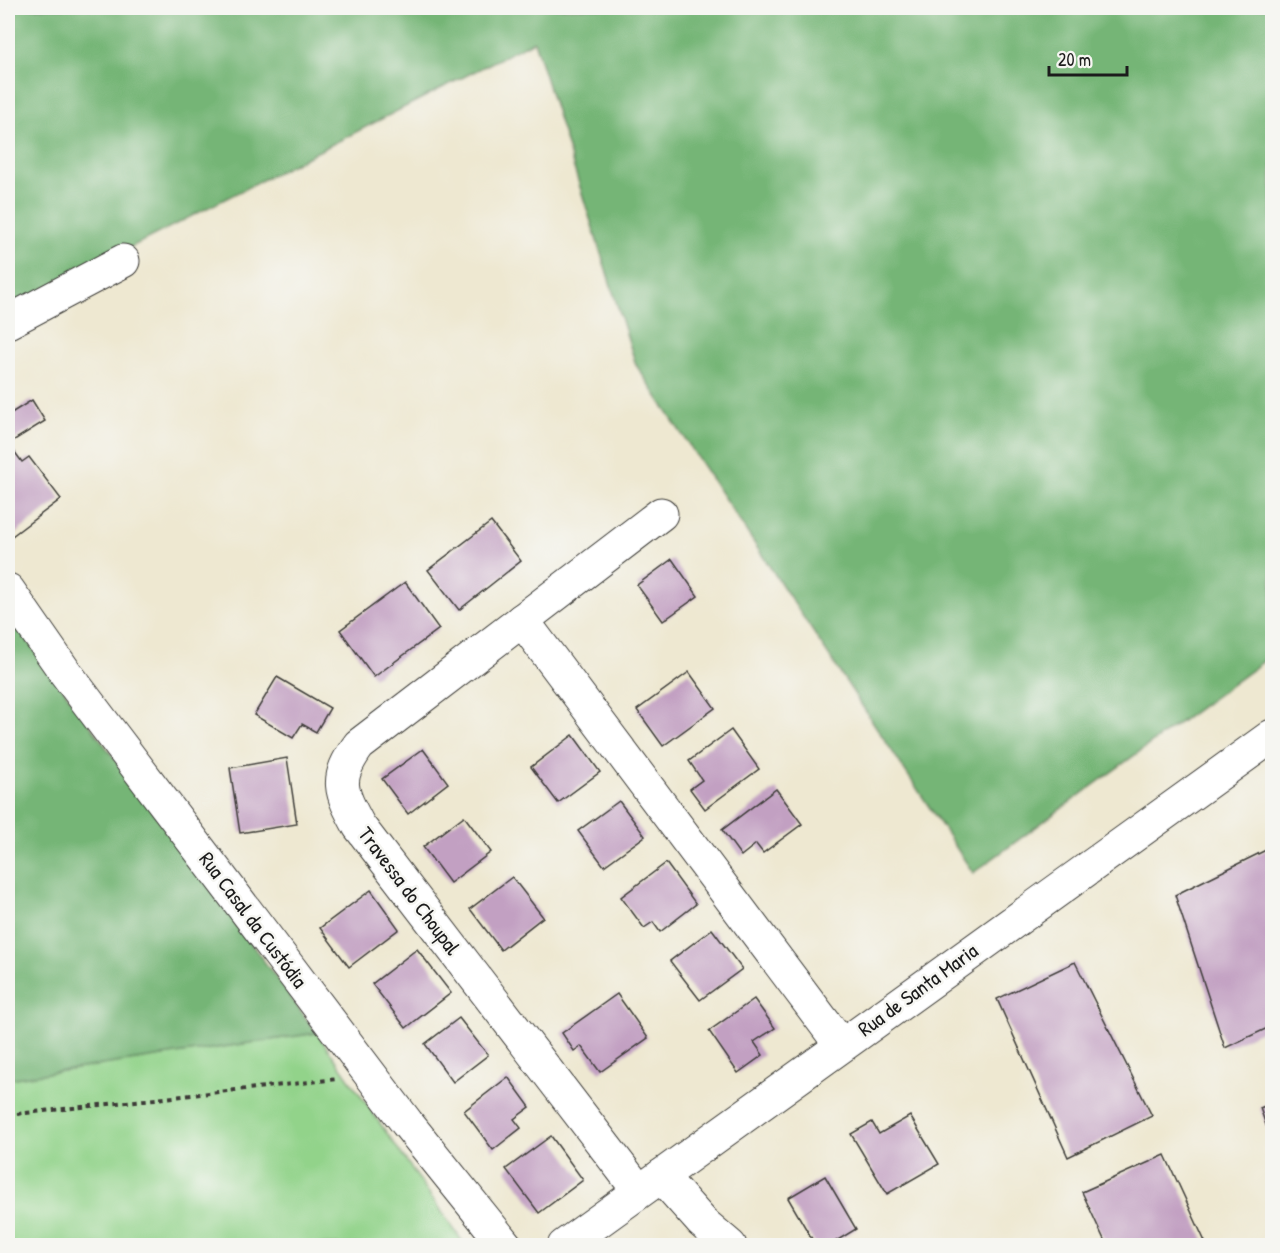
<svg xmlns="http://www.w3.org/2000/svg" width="1280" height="1253" viewBox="0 0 1280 1253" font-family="'Patrick Hand',sans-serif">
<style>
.green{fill:#92d38a;stroke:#577853;stroke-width:1.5}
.forest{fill:#75b576;stroke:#486849;stroke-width:1.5}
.building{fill:#c2a0c2}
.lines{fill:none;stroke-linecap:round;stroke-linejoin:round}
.minor-casing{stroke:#3c3b37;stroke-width:35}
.path{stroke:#3c3b37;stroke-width:4;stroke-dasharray:4.5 4.5;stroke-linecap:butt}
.minor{stroke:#fff;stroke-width:33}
.labels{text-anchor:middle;stroke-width:5;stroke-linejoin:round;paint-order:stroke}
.street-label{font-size:21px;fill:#1c1c1c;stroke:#f6f6f2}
</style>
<rect width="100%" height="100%" fill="#f6f6f2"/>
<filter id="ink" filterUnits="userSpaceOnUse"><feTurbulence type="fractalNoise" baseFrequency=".0167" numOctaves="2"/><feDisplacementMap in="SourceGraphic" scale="12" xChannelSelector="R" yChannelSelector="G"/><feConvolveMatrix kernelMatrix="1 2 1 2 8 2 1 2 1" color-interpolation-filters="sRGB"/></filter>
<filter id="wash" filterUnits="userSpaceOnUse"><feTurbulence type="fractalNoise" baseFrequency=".008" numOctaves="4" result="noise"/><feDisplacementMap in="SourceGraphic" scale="24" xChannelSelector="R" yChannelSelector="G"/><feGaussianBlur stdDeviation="1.35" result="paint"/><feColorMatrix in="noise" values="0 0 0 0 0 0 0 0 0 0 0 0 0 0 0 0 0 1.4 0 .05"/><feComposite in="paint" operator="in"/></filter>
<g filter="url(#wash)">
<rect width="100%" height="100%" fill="#eee8d1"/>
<!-- green -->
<polygon class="green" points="317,1033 465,1245 8,1245 8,1079"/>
<!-- forest -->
<g class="forest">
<polygon points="8,8 1272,8 1272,655 973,873 636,365 534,41 8,310"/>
<polygon points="8,614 317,1033 8,1079"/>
</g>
<g id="blocks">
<!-- building -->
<g class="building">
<polygon points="32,400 45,421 8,444 8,415"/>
<polygon points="14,451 22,462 29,457 61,499 12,536 8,530 8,456"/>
<polygon points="491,522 521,561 459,610 428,570"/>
<polygon points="672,559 698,596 663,621 637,585"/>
<polygon points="405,582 439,629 374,677 340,630"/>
<polygon points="689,672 715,708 663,746 637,710"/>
<polygon points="277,677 330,708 316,732 302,724 293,738 254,715"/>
<polygon points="731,730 759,769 705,809 690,789 702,780 689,761"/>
<polygon points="573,735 600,772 558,803 531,767"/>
<polygon points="423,749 448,783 408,814 382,779"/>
<polygon points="287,758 297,824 240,833 230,768"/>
<polygon points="776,789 802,824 763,853 756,844 741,856 722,830"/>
<polygon points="619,801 645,836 604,866 578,831"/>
<polygon points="464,816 491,852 450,883 423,847"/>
<polygon points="1272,847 1272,1026 1225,1048 1175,895"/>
<polygon points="666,863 696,904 660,932 653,922 644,928 621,897"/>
<polygon points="512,877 543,917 501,950 470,909"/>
<polygon points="371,890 399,929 349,967 320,928"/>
<polygon points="712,929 742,969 700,1000 670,961"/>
<polygon points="417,949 451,993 406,1028 372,984"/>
<polygon points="1075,962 1152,1116 1068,1157 997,999"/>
<polygon points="617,994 648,1038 600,1072 581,1046 574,1051 562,1033"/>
<polygon points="754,999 775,1028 754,1042 763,1055 738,1073 709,1031"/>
<polygon points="459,1018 488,1055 453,1082 425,1044"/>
<polygon points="508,1077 530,1107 514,1119 521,1128 493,1150 464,1111"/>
<polygon points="1272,1103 1272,1142 1260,1108"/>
<polygon points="910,1116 939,1164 887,1194 851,1134 872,1122 879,1134"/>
<polygon points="551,1136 583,1180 539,1213 506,1169"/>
<polygon points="1165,1155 1207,1246 1107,1246 1082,1192"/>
<polygon points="825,1176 856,1229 828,1246 816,1246 788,1198"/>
</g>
</g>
</g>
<g filter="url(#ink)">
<use href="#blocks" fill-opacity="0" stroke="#3c3b37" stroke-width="1.5"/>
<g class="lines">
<!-- minor casing -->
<g class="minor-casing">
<g id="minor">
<polyline points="8,322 123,261"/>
<polyline points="8,590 65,672 108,729 407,1123 506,1246"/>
<polyline points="522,620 841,1045"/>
<polyline points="661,1176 702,1222 730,1246"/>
<path d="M639,1191L359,826C340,791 334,779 359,745L661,514"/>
<polyline points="564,1246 1272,736"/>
</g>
</g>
<!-- path -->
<polyline class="path" points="8,1115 338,1079"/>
<!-- minor -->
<use href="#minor" class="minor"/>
</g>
</g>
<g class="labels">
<!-- street labels -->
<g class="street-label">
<text transform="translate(409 891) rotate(53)" y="7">Travessa do Choupal</text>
<text transform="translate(253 920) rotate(53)" y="7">Rua Casal da Custódia</text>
<text transform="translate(918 990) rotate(-36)" y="7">Rua de Santa Maria</text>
</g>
</g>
<!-- margin -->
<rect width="1280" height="1253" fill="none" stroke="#f6f6f2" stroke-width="30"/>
<!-- scale -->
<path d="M1049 66v9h78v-9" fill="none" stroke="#1c1c1c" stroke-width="3"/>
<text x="1058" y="66" font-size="18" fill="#1c1c1c" stroke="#f6f6f2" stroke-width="4.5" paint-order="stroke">20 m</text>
</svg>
